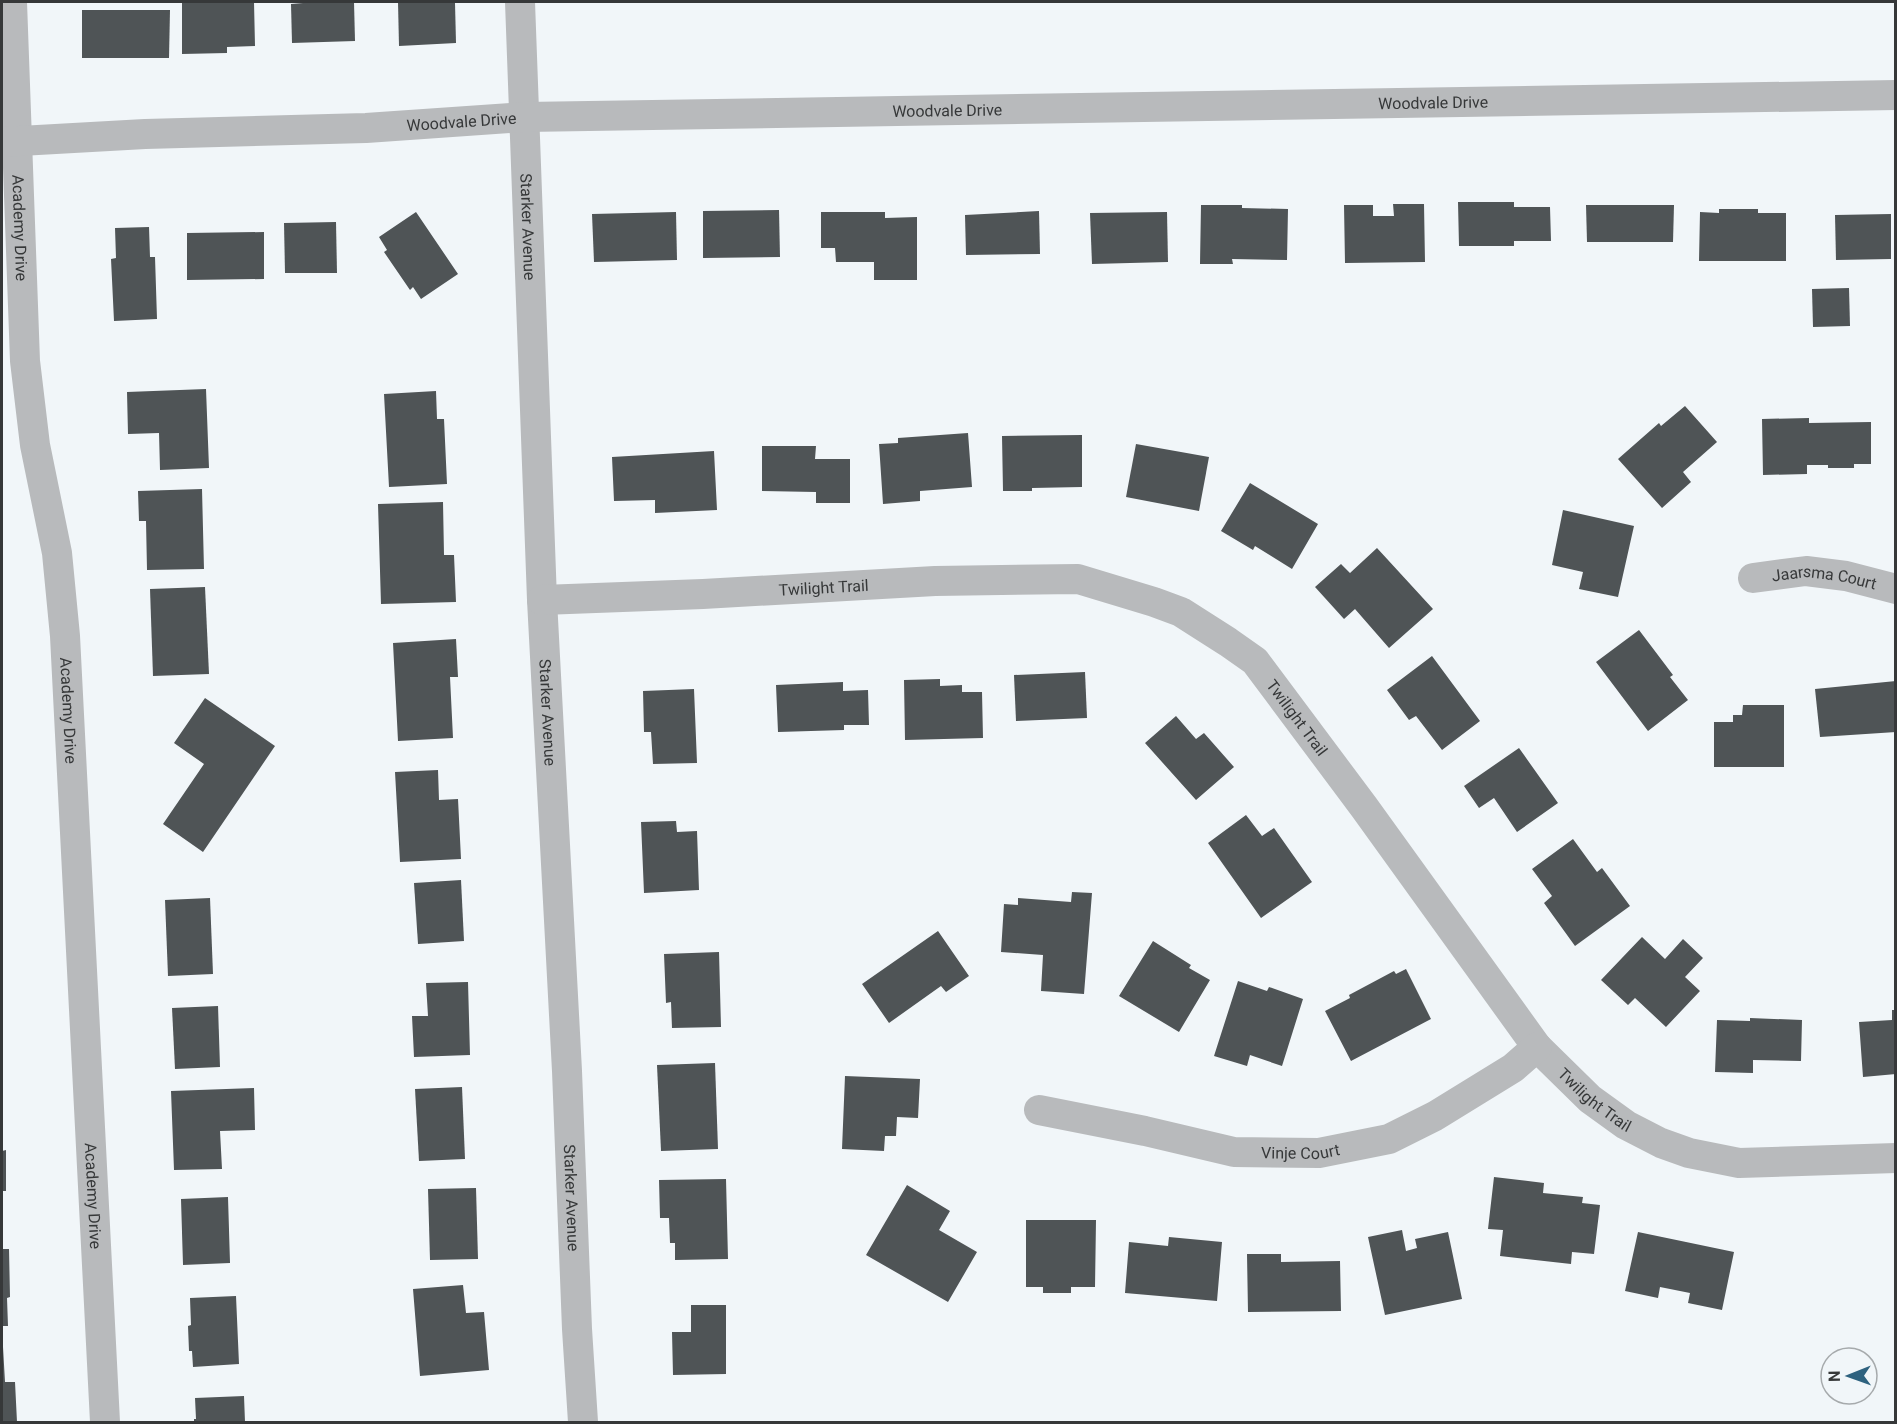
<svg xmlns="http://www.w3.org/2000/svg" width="1897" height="1424" viewBox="0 0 1897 1424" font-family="Roboto,sans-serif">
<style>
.building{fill:#4f5456}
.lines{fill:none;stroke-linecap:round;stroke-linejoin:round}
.street{stroke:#b8babc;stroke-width:30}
.labels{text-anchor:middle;stroke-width:6;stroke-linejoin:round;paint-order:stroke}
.street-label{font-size:16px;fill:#363839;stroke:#f1f6f9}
</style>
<rect width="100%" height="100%" fill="#f1f6f9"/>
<!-- building -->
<g class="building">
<polygon points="182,2 254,2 255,46 227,47 227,53 182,54"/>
<polygon points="315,2 354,2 355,41 292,43 291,4"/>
<polygon points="398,2 455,3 456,43 399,46"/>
<polygon points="82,10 170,10 169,58 82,58"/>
<polygon points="1458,202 1514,202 1514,207 1550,207 1551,241 1514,241 1514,246 1459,246"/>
<polygon points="1393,204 1424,204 1425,262 1345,263 1344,205 1373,205 1373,216 1394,216"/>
<polygon points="1201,205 1242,205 1242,208 1288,209 1287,260 1232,259 1233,264 1200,264"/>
<polygon points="1586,205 1674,205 1673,242 1587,242"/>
<polygon points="1719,209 1758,209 1758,213 1786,213 1786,261 1699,261 1700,212 1719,213"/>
<polygon points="779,210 780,257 703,258 703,211"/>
<polygon points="1039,211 1040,254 966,255 965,215"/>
<polygon points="416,212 458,274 421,299 413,287 410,290 384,252 387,250 379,237"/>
<polygon points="676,212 677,260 594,262 592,214"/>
<polygon points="821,212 885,212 885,218 917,217 917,280 874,280 874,262 836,262 835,248 821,248"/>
<polygon points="1167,212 1168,262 1092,264 1090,213"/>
<polygon points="1891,214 1891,259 1836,260 1835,215"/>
<polygon points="336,222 337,273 285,273 284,223"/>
<polygon points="149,227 150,257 155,257 157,319 114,321 111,259 116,258 115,228"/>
<polygon points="264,232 264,279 187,280 187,233"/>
<polygon points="1849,288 1850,326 1813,327 1812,289"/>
<polygon points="206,389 209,468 160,470 159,433 128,434 127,392"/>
<polygon points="436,391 437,419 444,419 447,484 389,487 384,394"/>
<polygon points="1685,406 1717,442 1683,472 1691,482 1662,508 1618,459 1659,423 1661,426"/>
<polygon points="1809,418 1809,423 1871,422 1871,464 1854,464 1854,468 1828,468 1828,465 1807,465 1807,474 1763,475 1762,419"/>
<polygon points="968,433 972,487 920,491 920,501 883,504 879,444 898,443 898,438"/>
<polygon points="1082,435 1082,487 1032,488 1032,491 1003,491 1002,436"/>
<polygon points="1136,444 1209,457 1199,511 1126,497"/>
<polygon points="762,446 816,446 815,459 850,459 850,503 816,503 816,492 762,491"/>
<polygon points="714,451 717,510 655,513 655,500 614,501 612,457"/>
<polygon points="1250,483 1318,524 1292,569 1255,546 1253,550 1221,531"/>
<polygon points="202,489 204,569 147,570 146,521 139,521 138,491"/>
<polygon points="443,502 444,555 454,555 456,602 381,604 378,504"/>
<polygon points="1563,510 1634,526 1618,597 1579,589 1583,572 1552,565"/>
<polygon points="1377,548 1433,609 1389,648 1355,609 1344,619 1315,587 1341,564 1350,573"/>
<polygon points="205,587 209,674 153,676 150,589"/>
<polygon points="1639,630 1673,675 1670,677 1688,700 1648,731 1596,662"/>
<polygon points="456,639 458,677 450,677 453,738 398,741 393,643"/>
<polygon points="1432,656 1480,721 1442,750 1416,716 1409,720 1387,690"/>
<polygon points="1085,672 1087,718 1016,721 1014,675"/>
<polygon points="940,679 940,686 962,685 962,692 982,692 983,738 905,740 904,680"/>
<polygon points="1896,681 1896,732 1820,737 1815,689"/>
<polygon points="843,682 843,691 868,690 869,725 844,725 844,730 778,732 776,685"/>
<polygon points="694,689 697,763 653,764 651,732 644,732 643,691"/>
<polygon points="205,698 275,746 203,852 163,824 204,764 174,743"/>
<polygon points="1743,705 1784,705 1784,767 1714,767 1714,722 1733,722 1733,715 1742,715"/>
<polygon points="1176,716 1196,739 1204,733 1234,767 1196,800 1145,743"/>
<polygon points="1519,748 1558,803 1517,832 1494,798 1479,808 1464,786"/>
<polygon points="438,770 439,800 458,799 461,859 400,862 395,772"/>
<polygon points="1246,815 1262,836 1274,828 1312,882 1261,918 1208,843"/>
<polygon points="676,821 677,832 697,831 699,890 644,893 641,822"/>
<polygon points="1573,839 1597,872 1602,868 1630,906 1575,946 1544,903 1552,896 1532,869"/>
<polygon points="461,880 464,941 418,944 414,883"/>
<polygon points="1072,892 1092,893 1084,994 1041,991 1043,955 1001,952 1004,904 1018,905 1018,898 1071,902"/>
<polygon points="210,898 213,974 168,976 165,900"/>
<polygon points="938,931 969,976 946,992 941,986 889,1023 862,984"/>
<polygon points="1642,937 1665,959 1683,939 1703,958 1685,977 1700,991 1666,1027 1635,998 1628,1005 1601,980"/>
<polygon points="1153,941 1191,965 1189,968 1210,980 1179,1032 1119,996"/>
<polygon points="719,952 721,1027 672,1028 671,1002 666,1003 664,954"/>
<polygon points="1406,969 1431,1019 1351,1061 1325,1011 1350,998 1349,995 1394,971 1396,974"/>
<polygon points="1238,981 1267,991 1269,987 1303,999 1282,1066 1250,1055 1247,1066 1214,1056"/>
<polygon points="468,982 470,1055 414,1057 412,1016 428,1016 426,983"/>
<polygon points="218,1006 220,1067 175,1069 172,1008"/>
<polygon points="1892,1010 1896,1010 1896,1074 1863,1077 1859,1022 1892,1020"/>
<polygon points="1750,1018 1802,1020 1801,1061 1753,1060 1753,1073 1715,1072 1717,1020 1750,1021"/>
<polygon points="715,1063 718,1149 661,1151 657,1065"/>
<polygon points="845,1076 920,1079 918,1118 897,1117 896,1136 885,1136 884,1151 842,1149"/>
<polygon points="462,1087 465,1159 419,1161 415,1089"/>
<polygon points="254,1088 255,1130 220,1131 222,1169 174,1170 171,1091"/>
<polygon points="6,1150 6,1191 2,1191 2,1151"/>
<polygon points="1494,1177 1544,1183 1543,1193 1583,1197 1582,1203 1600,1205 1594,1254 1572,1252 1571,1264 1500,1256 1503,1230 1488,1229"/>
<polygon points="726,1179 728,1259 675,1260 675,1243 670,1243 669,1218 660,1218 659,1180"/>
<polygon points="907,1185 950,1211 939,1230 977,1252 948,1302 866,1255"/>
<polygon points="476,1188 478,1259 430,1260 428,1189"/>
<polygon points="228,1197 230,1263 183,1265 181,1199"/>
<polygon points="1026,1220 1096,1220 1095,1287 1071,1287 1071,1293 1043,1293 1043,1287 1026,1287"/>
<polygon points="1402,1230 1406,1251 1417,1248 1415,1239 1448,1232 1462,1299 1385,1315 1368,1237"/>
<polygon points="1638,1232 1734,1252 1722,1310 1688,1303 1690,1293 1660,1287 1658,1298 1625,1291"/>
<polygon points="1169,1237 1222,1242 1217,1301 1125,1293 1129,1242 1168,1246"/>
<polygon points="2,1249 9,1249 10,1297 7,1298 8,1326 2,1326"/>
<polygon points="1247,1254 1281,1254 1281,1262 1340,1261 1341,1311 1248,1312"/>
<polygon points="463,1285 466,1313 484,1312 489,1370 420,1376 413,1289"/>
<polygon points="236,1296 239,1364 193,1367 192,1351 189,1351 188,1326 191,1325 190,1298"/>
<polygon points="691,1305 726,1305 726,1374 673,1375 672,1332 691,1332"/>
<polygon points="2,1347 3,1347 5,1382 15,1382 17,1422 2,1422"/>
<polygon points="244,1396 245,1422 194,1422 194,1419 196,1419 195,1398"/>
</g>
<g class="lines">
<!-- street -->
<g class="street">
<path id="s1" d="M12,2L25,361L35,445L57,553L65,636L105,1422"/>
<path id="s2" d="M520,2L542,600L567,1071L577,1329L583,1422"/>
<path id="s3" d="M2,142L145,134L366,128L525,117L1896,95"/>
<path id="s4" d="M1753,578L1806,571L1846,576L1896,589"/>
<path id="s5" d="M542,600L703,594L935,581L1078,579L1154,602L1181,612L1228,642L1255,661L1364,807L1537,1047L1590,1099L1626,1125L1661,1143L1689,1153L1739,1163L1896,1158"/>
<path id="s6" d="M1039,1110L1145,1131L1234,1152L1319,1153L1389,1139L1435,1116L1513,1068L1537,1047"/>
</g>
</g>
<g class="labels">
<!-- street labels -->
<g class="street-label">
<text dy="6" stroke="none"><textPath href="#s3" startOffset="1432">Woodvale Drive</textPath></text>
<text dy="6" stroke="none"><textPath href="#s3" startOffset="946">Woodvale Drive</textPath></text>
<text dy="6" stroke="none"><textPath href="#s3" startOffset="460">Woodvale Drive</textPath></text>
<text dy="6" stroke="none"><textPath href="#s2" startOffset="225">Starker Avenue</textPath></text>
<text dy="6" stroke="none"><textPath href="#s1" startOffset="226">Academy Drive</textPath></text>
<text dy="6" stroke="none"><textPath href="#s4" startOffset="72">Jaarsma Court</textPath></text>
<text dy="6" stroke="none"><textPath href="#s5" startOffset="282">Twilight Trail</textPath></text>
<text dy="6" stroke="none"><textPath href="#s1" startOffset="712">Academy Drive</textPath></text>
<text dy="6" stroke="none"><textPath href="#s2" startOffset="711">Starker Avenue</textPath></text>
<text dy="6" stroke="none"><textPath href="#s5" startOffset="804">Twilight Trail</textPath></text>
<text dy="6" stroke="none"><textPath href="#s5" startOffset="1290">Twilight Trail</textPath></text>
<text dy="6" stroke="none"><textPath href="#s6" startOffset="266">Vinje Court</textPath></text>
<text dy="6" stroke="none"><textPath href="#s1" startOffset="1198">Academy Drive</textPath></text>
<text dy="6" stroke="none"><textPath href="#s2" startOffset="1197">Starker Avenue</textPath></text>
</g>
</g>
<!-- border -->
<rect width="1897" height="1424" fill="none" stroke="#363839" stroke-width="6"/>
<!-- north arrow -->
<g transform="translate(1849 1376) rotate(269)"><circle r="28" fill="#f1f6f9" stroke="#a6aaac" stroke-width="1.5"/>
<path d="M0-4.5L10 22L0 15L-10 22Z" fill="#2e627f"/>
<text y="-9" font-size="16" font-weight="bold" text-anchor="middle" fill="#363839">N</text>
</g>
</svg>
